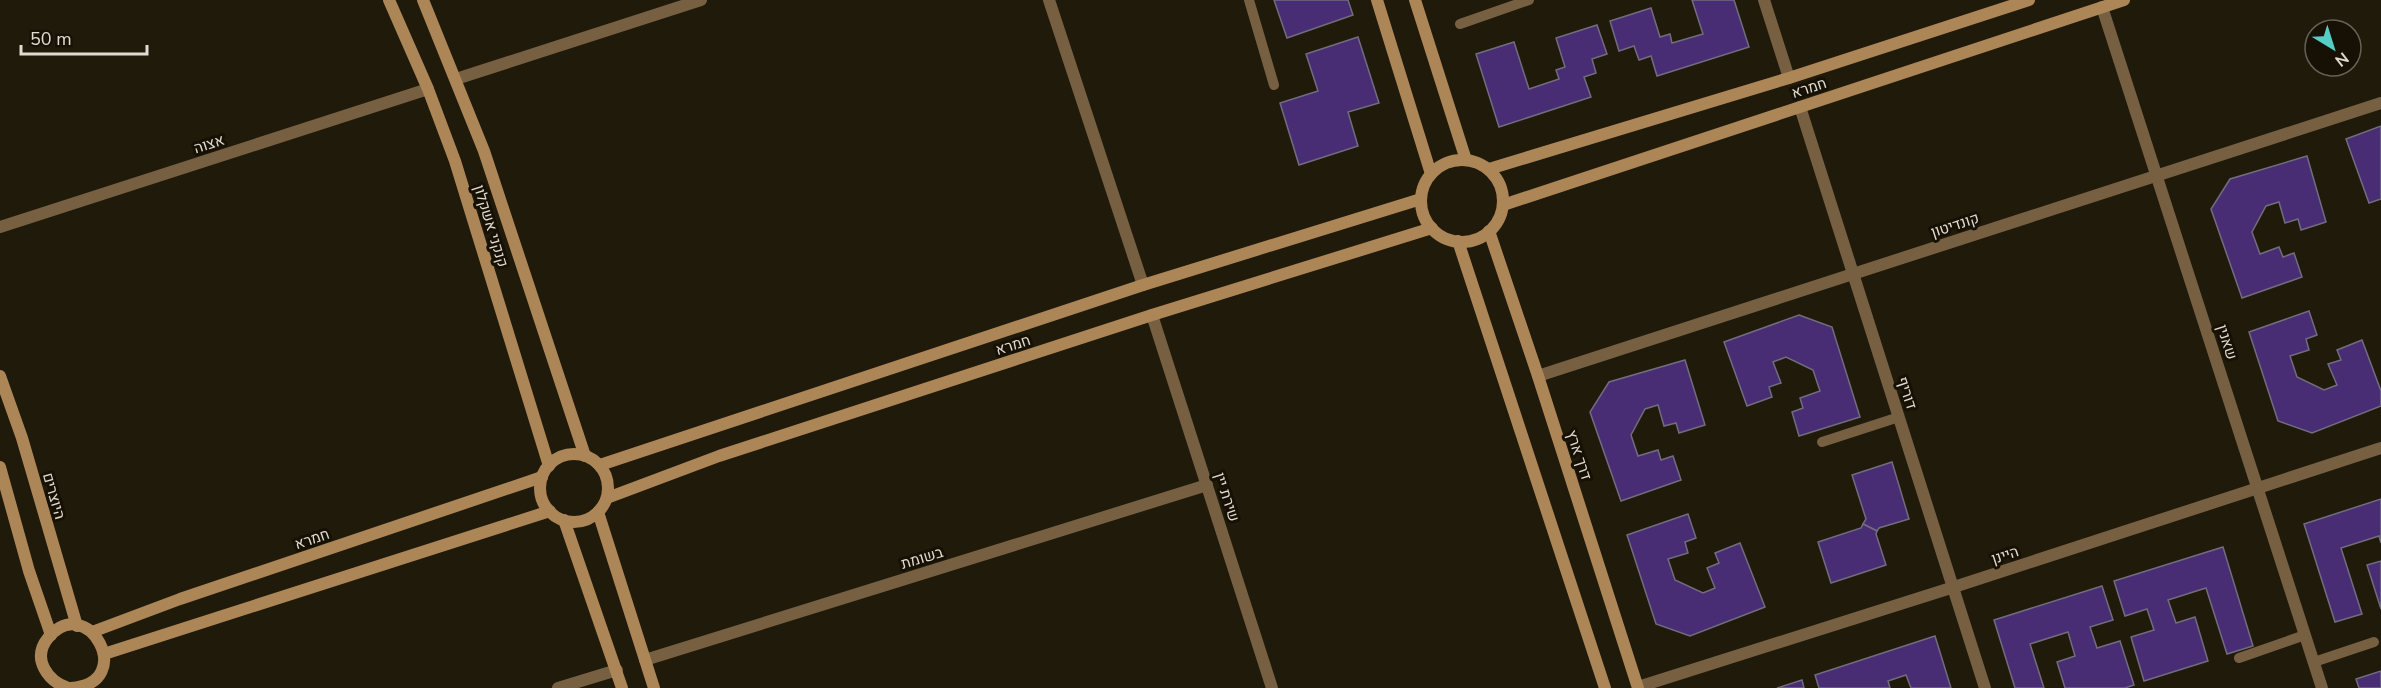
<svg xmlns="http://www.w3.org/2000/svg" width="2381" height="688" viewBox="0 0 2381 688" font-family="'Nunito Sans',Heebo,sans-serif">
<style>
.building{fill:#482d74;stroke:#716c7e;stroke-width:1.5}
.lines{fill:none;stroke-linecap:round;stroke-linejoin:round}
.lane{stroke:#775f42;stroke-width:10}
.street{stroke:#775f42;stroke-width:12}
.secondary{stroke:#ad8657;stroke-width:12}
.labels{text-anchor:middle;stroke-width:6;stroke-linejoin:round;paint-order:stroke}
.street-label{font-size:15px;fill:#e0dcd2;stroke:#161104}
</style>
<rect width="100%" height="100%" fill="#201a0b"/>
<!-- building -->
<g class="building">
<polygon points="1274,0 1348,0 1353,15 1287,38"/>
<polygon points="1692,0 1734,0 1749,47 1657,76 1651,56 1639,60 1634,46 1619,51 1610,21 1651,8 1660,37 1670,34 1672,43 1703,34"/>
<polygon points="1597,25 1607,54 1592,59 1596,73 1584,77 1591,97 1499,127 1476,54 1514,42 1529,89 1559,79 1556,70 1565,67 1556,38"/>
<polygon points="1358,37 1379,103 1348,112 1358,146 1299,165 1280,103 1318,91 1306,54"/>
<polygon points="2381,126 2381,199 2369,203 2346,139"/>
<polygon points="2307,156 2326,222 2301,230 2298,219 2285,223 2279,202 2266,206 2252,232 2260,254 2279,247 2283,257 2294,253 2302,277 2242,298 2211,209 2230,179"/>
<polygon points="2309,311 2317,335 2306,339 2309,350 2290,356 2297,377 2324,390 2337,385 2328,364 2341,360 2337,350 2362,340 2381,391 2381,406 2312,433 2278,421 2249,332"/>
<polygon points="1799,315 1832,327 1860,417 1799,436 1792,412 1803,408 1800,398 1820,391 1813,370 1786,357 1773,362 1781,383 1769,387 1772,397 1747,406 1724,342"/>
<polygon points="1685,360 1705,425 1679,433 1676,423 1664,426 1658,405 1645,409 1631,435 1638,456 1658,450 1661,460 1673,456 1681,480 1621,501 1590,412 1609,382"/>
<polygon points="1892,462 1909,519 1879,528 1877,531 1863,524 1866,519 1852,475"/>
<polygon points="2381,499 2381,543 2379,536 2341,548 2362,614 2335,622 2304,524"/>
<polygon points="1688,514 1696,538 1685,542 1688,553 1668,559 1675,580 1703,593 1715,588 1707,568 1719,563 1715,553 1740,543 1765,607 1690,636 1656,624 1627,535"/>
<polygon points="1863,524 1877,531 1876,534 1886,565 1831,583 1818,542 1861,528"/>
<polygon points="2223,547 2253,646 2227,654 2206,588 2168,600 2176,623 2195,617 2208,661 2144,681 2131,637 2154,630 2147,609 2125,616 2114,581"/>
<polygon points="2381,561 2381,609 2367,565"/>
<polygon points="2102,586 2113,620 2090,627 2097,648 2120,641 2134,685 2125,688 2065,688 2057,662 2075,656 2068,632 2030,644 2044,688 2015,688 1994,620"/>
<polygon points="1935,636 1951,688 1911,688 1906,675 1888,681 1890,688 1819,688 1815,675"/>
<polygon points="2381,671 2381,688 2359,688 2356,679"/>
<polygon points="1802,680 1804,688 1777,688"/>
</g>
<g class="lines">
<!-- lane -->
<g class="lane">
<polyline points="1249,0 1274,85"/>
<polyline points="1460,24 1529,0"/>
<polyline points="1822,442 1899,417"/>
<polyline points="2239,658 2305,635"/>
<polyline points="2314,662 2374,642"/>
</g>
<!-- street -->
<g class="street">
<polyline points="1049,0 1143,285"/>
<polyline points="1764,0 1789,78"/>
<polyline points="2102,7 2322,688"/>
<polyline points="456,79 701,0"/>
<polyline points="1800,107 1985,688"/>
<polyline points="0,227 428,89"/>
<polyline points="1152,315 1272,688"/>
<polyline points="1538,376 2381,103"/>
<polyline points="645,660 1207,485"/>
<polyline points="1638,687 1954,587 2381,448"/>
<polyline points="558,688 617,670"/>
</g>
<!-- secondary -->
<g class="secondary">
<polyline points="389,0 428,89 455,161 549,466"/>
<polyline points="423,0 484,151 585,456"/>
<polyline points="1377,0 1431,174"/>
<polyline points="1415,0 1466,160"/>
<circle cx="1462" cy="201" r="41"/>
<polyline points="1489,169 1789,78 2029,0"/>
<polyline points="1503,205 2124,0"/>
<polyline points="1489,231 1538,376 1638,688"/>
<polyline points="1458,241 1605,688"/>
<polyline points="0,376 22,438 77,626"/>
<circle cx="574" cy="488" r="34"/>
<polyline points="600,465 1143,285 1421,199"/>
<polyline points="0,467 29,571 51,635"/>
<polyline points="607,498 719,456 1152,315 1432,228"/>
<polyline points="598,512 654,688"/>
<polyline points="564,520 622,688"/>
<polyline points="92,632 180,599 542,477"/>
<polyline points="104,654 550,511"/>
<path d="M68,688C48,681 31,659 48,638C87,590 139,683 71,688"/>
</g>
</g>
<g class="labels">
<!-- street labels -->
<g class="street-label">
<text transform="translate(1809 88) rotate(-18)" y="5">חמרא</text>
<text transform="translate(209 144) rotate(-18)" y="5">אצוה</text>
<text transform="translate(1955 225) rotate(-18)" y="5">קונדיטון</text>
<text transform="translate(491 226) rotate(73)" y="5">קנקני אשקלון</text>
<text transform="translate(2227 342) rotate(72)" y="5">שאנין</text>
<text transform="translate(1013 345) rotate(-18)" y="5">חמרא</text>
<text transform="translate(1907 393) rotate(72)" y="5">דוריף</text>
<text transform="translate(1579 455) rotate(72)" y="5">דרך ארץ</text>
<text transform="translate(54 496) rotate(74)" y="5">היוצרים</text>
<text transform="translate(1227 497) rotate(72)" y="5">שירת יין</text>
<text transform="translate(312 539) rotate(-19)" y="5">חמרא</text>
<text transform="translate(2005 555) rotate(-18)" y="5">היינן</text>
<text transform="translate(922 558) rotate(-17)" y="5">בשומת</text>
</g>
</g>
<!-- north arrow -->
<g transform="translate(2333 48) rotate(142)"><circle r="28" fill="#161104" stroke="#676256" stroke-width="1.5"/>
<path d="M0-4.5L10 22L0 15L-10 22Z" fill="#55cec5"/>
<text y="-9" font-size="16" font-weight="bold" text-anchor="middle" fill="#e0dcd2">N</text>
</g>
<!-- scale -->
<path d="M21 45v9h126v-9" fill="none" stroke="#e0dcd2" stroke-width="3"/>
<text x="30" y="45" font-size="18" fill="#e0dcd2" stroke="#161104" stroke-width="4.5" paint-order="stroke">50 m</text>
</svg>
